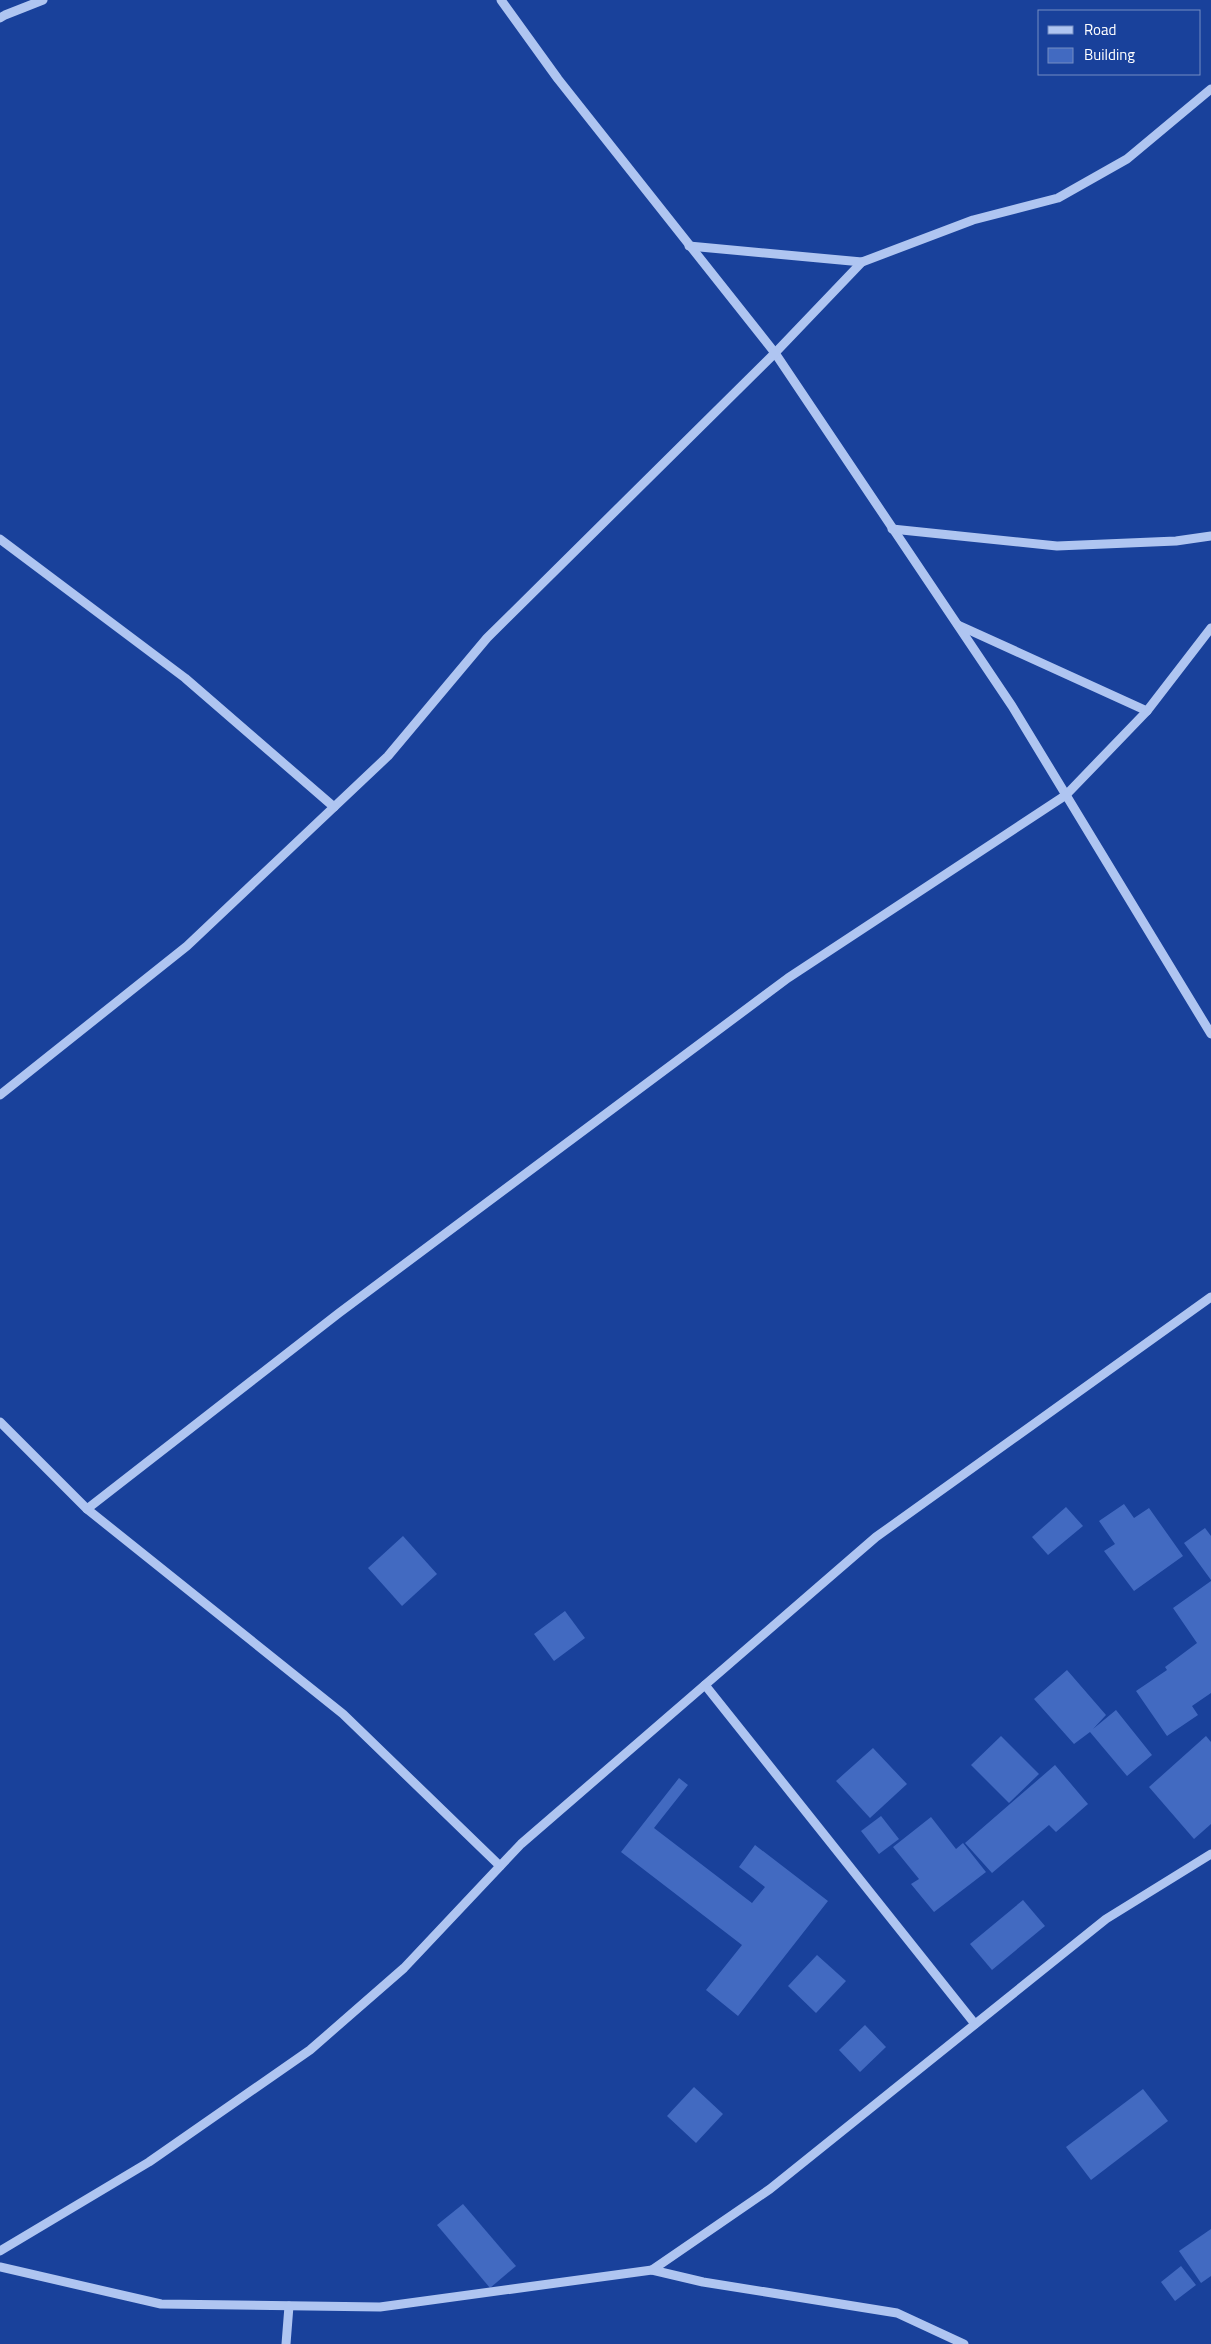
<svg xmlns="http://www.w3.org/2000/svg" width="1211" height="2344" viewBox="0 0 1211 2344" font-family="'Titillium Web',sans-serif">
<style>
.building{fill:#426ac1}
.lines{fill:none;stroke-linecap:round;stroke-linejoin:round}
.minor{stroke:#afc5f1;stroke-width:9}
</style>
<rect width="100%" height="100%" fill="#19419b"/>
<!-- building -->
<g class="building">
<polygon points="1124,1504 1134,1518 1149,1508 1183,1556 1134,1591 1104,1551 1115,1544 1099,1521"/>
<polygon points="1066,1507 1083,1526 1048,1555 1032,1537"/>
<polygon points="1205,1528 1211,1536 1211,1580 1184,1543"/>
<polygon points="403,1536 437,1574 402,1606 368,1568"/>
<polygon points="1211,1581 1211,1693 1192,1706 1198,1715 1167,1736 1136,1691 1167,1670 1165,1667 1197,1643 1173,1608"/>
<polygon points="565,1611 585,1638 554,1661 534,1634"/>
<polygon points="1067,1670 1106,1715 1093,1729 1116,1710 1152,1755 1127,1776 1090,1732 1074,1744 1034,1699"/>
<polygon points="1001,1736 1039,1774 1009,1803 971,1765"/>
<polygon points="1206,1736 1211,1742 1211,1824 1194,1839 1149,1787"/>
<polygon points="873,1748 907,1784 870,1818 836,1781"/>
<polygon points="1055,1765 1088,1804 1056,1832 1049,1825 992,1873 965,1843"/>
<polygon points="679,1778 688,1785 654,1828 752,1903 765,1887 739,1867 755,1845 828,1901 738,2016 706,1990 742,1945 621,1852"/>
<polygon points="881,1816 899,1839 879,1854 861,1831"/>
<polygon points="931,1817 956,1849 963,1843 986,1872 934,1912 911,1884 919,1879 893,1847"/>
<polygon points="1023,1900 1045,1926 992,1970 970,1944"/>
<polygon points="817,1955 846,1981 816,2013 788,1986"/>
<polygon points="865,2025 886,2047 860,2072 839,2050"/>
<polygon points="694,2087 723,2114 696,2143 667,2116"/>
<polygon points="1143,2089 1168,2121 1091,2180 1066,2147"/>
<polygon points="463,2204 516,2266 490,2288 437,2225"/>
<polygon points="1211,2229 1211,2276 1201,2283 1179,2251"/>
<polygon points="1181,2266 1196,2285 1175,2301 1161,2282"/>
</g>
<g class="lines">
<!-- minor -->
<g class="minor">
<polyline points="501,0 558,79 775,353 1012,706 1211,1034"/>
<polyline points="0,18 5,15 43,0"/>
<polyline points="689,246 862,262"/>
<polyline points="892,529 1057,546 1176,541 1211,536"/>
<polyline points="0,539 185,678 334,807"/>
<polyline points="958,625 1147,711"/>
<polyline points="0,1095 187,946 388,756 487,638 775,353 862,262 973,220 1058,198 1127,159 1211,89"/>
<polyline points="0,1422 87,1509"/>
<polyline points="705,1685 975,2024"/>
<polyline points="500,1866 343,1714 87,1509 339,1313 788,978 1066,795 1147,711 1211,628"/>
<polyline points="0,2251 149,2162 310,2050 404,1968 521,1844 876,1537 1211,1297"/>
<polyline points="0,2267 161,2304 380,2307 652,2270 703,2282 897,2313 964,2344"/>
<polyline points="652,2270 770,2189 1106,1919 1211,1854"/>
<polyline points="286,2344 289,2306"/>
</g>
</g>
<!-- legend -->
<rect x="1038" y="10" width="162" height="65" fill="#19419b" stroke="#758dc3"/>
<rect x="1048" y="26" width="25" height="8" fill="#afc5f1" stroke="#758dc3"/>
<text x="1084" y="35" font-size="15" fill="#ffffff">Road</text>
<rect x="1048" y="48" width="25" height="15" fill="#426ac1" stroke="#758dc3"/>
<text x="1084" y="60" font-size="15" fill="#ffffff">Building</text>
</svg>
